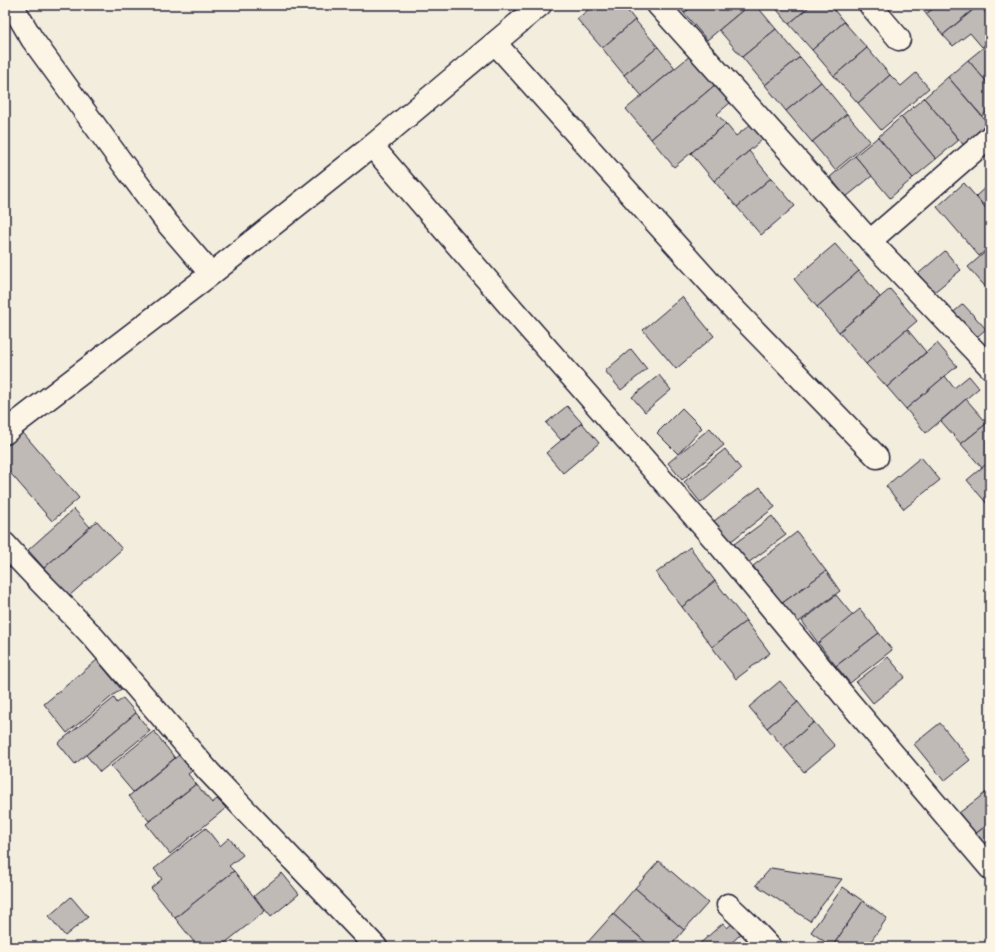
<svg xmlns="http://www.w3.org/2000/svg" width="995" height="952" viewBox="0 0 995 952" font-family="'Balsamiq Sans',sans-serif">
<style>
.building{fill:#bfbab6;stroke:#22223b}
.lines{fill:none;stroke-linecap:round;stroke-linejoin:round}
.minor-casing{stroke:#22223b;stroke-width:25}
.minor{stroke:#fcf5e5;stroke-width:22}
</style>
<rect width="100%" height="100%" fill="#f3edde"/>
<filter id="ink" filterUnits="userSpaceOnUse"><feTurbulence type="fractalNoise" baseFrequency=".025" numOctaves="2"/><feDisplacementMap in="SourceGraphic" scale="8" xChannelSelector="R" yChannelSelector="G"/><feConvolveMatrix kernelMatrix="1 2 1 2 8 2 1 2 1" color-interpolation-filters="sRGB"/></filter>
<g filter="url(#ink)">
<!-- building -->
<g class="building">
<polygon points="594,5 623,5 635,20 602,48 577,19"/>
<polygon points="678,5 694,5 684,13"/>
<polygon points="694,5 749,5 707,40 684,13"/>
<polygon points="749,5 756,5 776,29 742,57 719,30"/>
<polygon points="773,5 811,5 789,24"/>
<polygon points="811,5 830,5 844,22 812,50 789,24"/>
<polygon points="919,5 938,5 926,14"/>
<polygon points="938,5 966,5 971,11 943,35 926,14"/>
<polygon points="979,5 990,18 990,41 982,47 970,33 953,46 943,35"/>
<polygon points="635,20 658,47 624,75 602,48"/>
<polygon points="844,22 867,48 834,76 812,50"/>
<polygon points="776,29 800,57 765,85 742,57"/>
<polygon points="990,42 990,86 968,60"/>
<polygon points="658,47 675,68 642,96 624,75"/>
<polygon points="867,48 890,75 858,103 834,76"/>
<polygon points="691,55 716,84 651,139 626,109"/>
<polygon points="800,57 821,82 786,111 765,85"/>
<polygon points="968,60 990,86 990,109 982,116 948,77"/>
<polygon points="916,73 929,88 881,130 858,103 890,75 901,86"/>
<polygon points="948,77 990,126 990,128 966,148 924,98"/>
<polygon points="821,82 847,114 812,142 786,111"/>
<polygon points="716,84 731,102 717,114 726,124 674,167 651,139"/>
<polygon points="924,98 959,140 936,159 901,117"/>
<polygon points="847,114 870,141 835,170 812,142"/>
<polygon points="901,117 936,159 913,178 878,137"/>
<polygon points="726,124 736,136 751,124 763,139 714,181 691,153"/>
<polygon points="878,137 913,178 890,198 855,156"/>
<polygon points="749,151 771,178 737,207 714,181"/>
<polygon points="855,156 872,176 846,197 830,177"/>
<polygon points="771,178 795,206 761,235 737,207"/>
<polygon points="964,183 990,213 990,246 979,256 937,207"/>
<polygon points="990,183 990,213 976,196"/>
<polygon points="835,244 859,271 817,307 794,279"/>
<polygon points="990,248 990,292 968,267"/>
<polygon points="945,251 961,270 933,293 918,274"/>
<polygon points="859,271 880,297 839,332 817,307"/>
<polygon points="890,289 917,321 866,364 839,332"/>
<polygon points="682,297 714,336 676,369 643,330"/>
<polygon points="963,304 986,329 971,342 948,317"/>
<polygon points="907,329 926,352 887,387 866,364"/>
<polygon points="937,343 957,366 906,409 887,387"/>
<polygon points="631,349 647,369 621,390 605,371"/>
<polygon points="659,375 671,390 645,412 632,397"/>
<polygon points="945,376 954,388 969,376 979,388 926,433 906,409"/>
<polygon points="966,399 987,423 961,444 941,421"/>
<polygon points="567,406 582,423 561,440 546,423"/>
<polygon points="682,408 702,428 678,454 657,433"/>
<polygon points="582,423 599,443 563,473 546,453"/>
<polygon points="987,423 990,427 990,461 982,468 961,444"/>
<polygon points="18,427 79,498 52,521 5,467 5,439"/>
<polygon points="710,428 724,445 682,480 668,463"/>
<polygon points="725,449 741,469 701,503 684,482"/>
<polygon points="921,457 940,480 904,509 886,486"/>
<polygon points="990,461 990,503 988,505 967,480"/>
<polygon points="760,487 775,507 730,542 714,521"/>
<polygon points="74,509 90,527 44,568 28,550"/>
<polygon points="772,516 786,535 748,563 734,544"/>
<polygon points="97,521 122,549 69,596 44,568"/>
<polygon points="797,532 826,571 781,604 753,566"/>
<polygon points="690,547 715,581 682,607 656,573"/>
<polygon points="826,571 840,591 796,624 781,604"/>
<polygon points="715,581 746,621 712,647 682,607"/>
<polygon points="836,595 853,616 818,643 802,621"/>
<polygon points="860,609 879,633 836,666 818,643"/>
<polygon points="746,621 770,653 736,679 712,647"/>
<polygon points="879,633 892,650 850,683 836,666"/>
<polygon points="888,657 905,677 873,703 856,682"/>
<polygon points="97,660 121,689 67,733 44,704"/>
<polygon points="780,681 798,702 767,728 749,707"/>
<polygon points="114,698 117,703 123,698 136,713 75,764 58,743"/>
<polygon points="798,702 814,722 784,748 767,728"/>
<polygon points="136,713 150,731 100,772 86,755"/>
<polygon points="814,722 835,746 804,772 784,748"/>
<polygon points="940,723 970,760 944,781 914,744"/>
<polygon points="154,731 175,758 133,792 111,766"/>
<polygon points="179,755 192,771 188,774 196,784 149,821 129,796"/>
<polygon points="196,784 212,803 217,799 226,808 170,854 146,824"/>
<polygon points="989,790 990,791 990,823 975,834 959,813"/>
<polygon points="990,823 990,854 975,834"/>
<polygon points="206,828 220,846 229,838 243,855 229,866 234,871 175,918 151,888 162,879 154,869"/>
<polygon points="659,861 708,903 684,930 635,888"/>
<polygon points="771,868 842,879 810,921 756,885"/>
<polygon points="234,871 265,911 220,947 198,947 175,918"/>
<polygon points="282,873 299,894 271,917 254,896"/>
<polygon points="843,887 863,901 832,947 811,932"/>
<polygon points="635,888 684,930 670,947 651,947 613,914"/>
<polygon points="71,897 88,917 65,936 49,916"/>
<polygon points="863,901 887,918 867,947 832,947"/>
<polygon points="613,914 651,947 592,947 587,943"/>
<polygon points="734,922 743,932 727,947 696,947 723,923 727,928"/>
</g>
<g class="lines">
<!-- minor casing -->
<g class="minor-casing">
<g id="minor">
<polyline points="12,5 32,39 120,160 168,224 211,274"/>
<polyline points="658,5 870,241 990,367"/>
<polyline points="870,5 899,39"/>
<polyline points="495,43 728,303 877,457"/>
<polyline points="372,146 514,311 721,547 850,703 990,868"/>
<polyline points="870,241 990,137"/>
<polyline points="5,433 15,424 211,274 372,146 540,5"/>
<path d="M5,544C33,576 65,606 94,638L209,772L376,947"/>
<polyline points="728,905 747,923 770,947"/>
</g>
</g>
<!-- minor -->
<use href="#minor" class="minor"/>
</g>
</g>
<!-- margin -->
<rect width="995" height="952" fill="none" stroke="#fcf5e5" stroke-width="20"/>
<rect x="10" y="10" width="975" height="932" fill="none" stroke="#22223b" stroke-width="1.5" filter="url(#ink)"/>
</svg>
